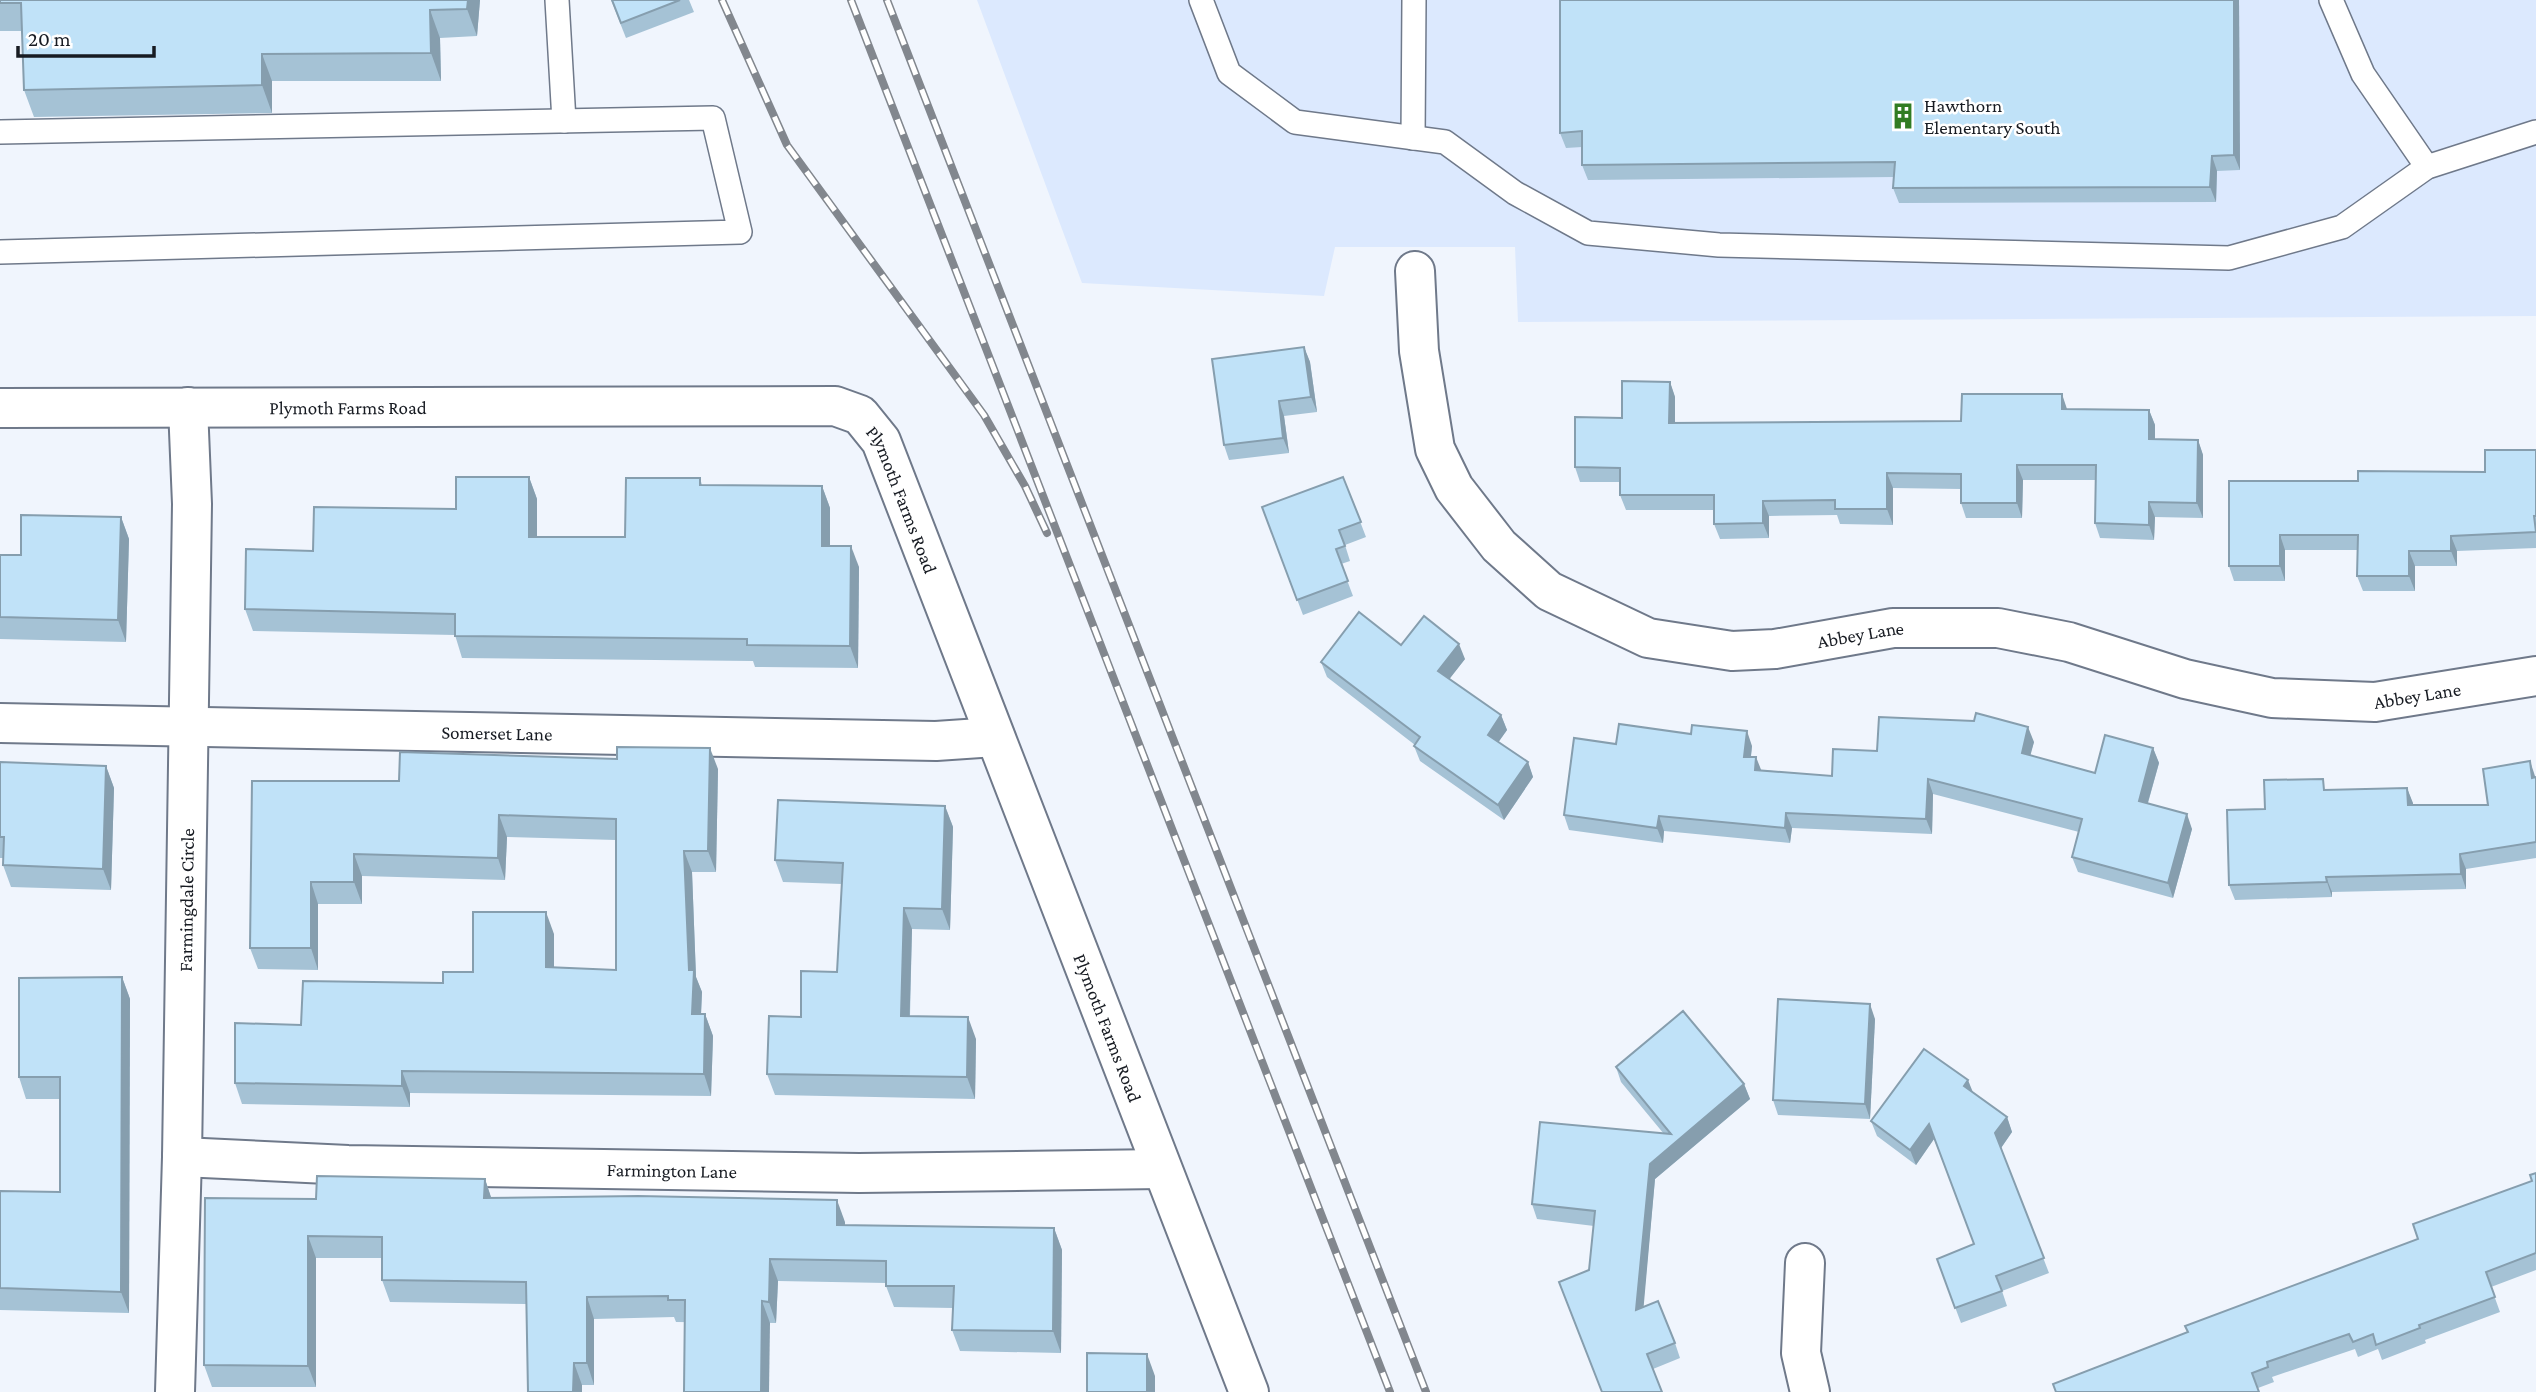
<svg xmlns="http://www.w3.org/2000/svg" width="2536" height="1392" viewBox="0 0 2536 1392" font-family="'Crimson Pro',serif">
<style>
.built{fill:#dce9fe}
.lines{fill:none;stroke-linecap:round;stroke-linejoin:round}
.lane-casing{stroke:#6f798a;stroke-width:26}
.street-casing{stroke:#6f798a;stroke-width:42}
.lane{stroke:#fff;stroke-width:23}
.street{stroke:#fff;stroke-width:38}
.rail-casing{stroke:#82878e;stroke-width:8}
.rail{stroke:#fff;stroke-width:5;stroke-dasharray:16;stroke-linecap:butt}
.wall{fill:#a5c2d5}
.shaded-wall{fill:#869eae}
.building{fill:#c0e2f8;stroke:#869eae;stroke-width:2}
.labels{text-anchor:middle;stroke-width:5;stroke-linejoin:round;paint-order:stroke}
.poi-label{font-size:19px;fill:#171b22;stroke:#fff;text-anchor:start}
.street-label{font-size:19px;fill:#171b22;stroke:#fff}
</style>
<rect width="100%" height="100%" fill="#f0f5fd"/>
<!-- built -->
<polygon class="built" points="977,0 2536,0 2536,316 1518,322 1515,247 1335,247 1324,296 1082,283"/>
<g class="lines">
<!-- lane casing -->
<g class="lane-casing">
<g id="lane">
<polyline points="557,0 564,121"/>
<polyline points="1201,0 1229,73 1295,122 1445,142 1515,193 1588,233 1719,245 2229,258 2342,227 2427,167 2536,132"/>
<polyline points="2331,0 2363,74 2427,167"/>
<polyline points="0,132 713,118 740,232 0,252"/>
<polyline points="1413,138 1414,0"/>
</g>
</g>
<!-- street casing -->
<g class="street-casing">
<g id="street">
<path id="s1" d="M1415,271L1419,351L1435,449L1454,488L1499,546L1549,591L1648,638L1732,651L1775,649L1893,628H1998L2069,642L2185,679L2272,698L2375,702L2536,676"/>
<path id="s2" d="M0,408L835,406L860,415L881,441L1249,1392"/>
<path id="s3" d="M0,723L936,741L995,737"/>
<path id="s4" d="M182,1157L348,1165L859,1173L1161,1169"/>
<polyline points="1805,1263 1801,1353 1810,1392"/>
<path id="s5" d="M175,1392L182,1157L192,504L188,407"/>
</g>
</g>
<!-- lane -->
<use href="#lane" class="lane"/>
<!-- street -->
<use href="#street" class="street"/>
<!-- rail casing -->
<g class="rail-casing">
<g id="rail">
<polyline points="722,0 787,145 984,415 1025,486 1047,533"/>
<polyline points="851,0 1390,1392"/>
<polyline points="887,0 1426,1392"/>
</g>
</g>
<!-- rail -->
<use href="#rail" class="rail"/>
</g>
<!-- wall -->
<g class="wall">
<polygon points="0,0 480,0 477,36 440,38 441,81 272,81 272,113 34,117 24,90 22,31 0,31"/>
<polygon points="611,0 689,0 694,12 626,38"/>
<polygon points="1560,0 2239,0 2240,170 2217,171 2216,202 1899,203 1893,188 1894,177 1588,180 1582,165 1582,147 1566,148 1560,133"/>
<polygon points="1304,347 1310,362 1317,412 1284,416 1289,453 1229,460 1224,445"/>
<polygon points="1670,382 1675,397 1675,423 1961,421 2067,409 2149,410 2155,425 2155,439 2198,440 2203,455 2203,518 2155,517 2154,540 2100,538 2095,523 2095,480 2023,480 2022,518 1966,518 1961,503 1961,489 1893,488 1893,525 1840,524 1837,515 1769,516 1769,538 1720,539 1714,524 1714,510 1626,510 1620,495 1620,482 1580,482 1575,467 1622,418"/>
<polygon points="2536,450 2536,548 2457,551 2457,566 2415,566 2415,591 2363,591 2357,576 2358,550 2285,550 2285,581 2234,581 2229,566 2358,481 2485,472"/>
<polygon points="529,477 537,499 537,537 625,537 700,478 702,485 822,486 830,508 830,546 859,567 858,668 755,667 753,661 462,658 455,635 253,631 245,609 313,551 456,509"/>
<polygon points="1343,477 1366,537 1345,545 1350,561 1341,564 1353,596 1303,615 1262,507"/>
<polygon points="121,517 129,539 126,642 0,639 0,555 21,555"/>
<polygon points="1401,645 1465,659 1449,679 1501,715 1507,730 1498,742 1528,762 1533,777 1504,820 1420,761 1414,746 1415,745 1327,677 1321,662"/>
<polygon points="2034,742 2030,755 2095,773 2153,748 2159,763 2148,803 2192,829 2173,898 2078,872 2072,857 2079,832 1933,794 1932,834 1792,828 1790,843 1664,831 1663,843 1569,830 1564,815 1616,744 1752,746 1751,757 1761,770 1832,776 1877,751"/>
<polygon points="0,762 106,766 114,788 111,890 11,887 3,865 3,858 0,858"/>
<polygon points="718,769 716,872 692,872 696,977 702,992 701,1014 705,1014 713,1036 711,1096 410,1093 410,1107 242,1104 235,1083 301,1025 443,983 473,972 554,934 554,967 616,970 616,840 507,837 505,880 362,876 362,904 318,904 318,970 258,969 250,948 399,781"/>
<polygon points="2536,777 2536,858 2466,869 2466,889 2332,892 2332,897 2235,900 2229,885 2265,809 2327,790 2407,788 2413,805 2488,805"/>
<polygon points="945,806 953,827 950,930 912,929 910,1016 976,1039 975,1099 775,1095 767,1074 801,1017 837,972 842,884 783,882 775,860"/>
<polygon points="122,977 130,999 129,1313 0,1310 0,1191 60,1192 60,1099 26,1099 19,1077"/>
<polygon points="1875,1019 1870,1119 1778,1115 1773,1100"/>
<polygon points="1616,1067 1744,1084 1750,1099 1655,1179 1643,1307 1675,1343 1680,1358 1653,1369 1589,1270 1594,1226 1537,1219 1532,1204 1664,1134 1621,1082"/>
<polygon points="1973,1093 2007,1117 2012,1132 2001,1148 2049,1273 2002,1291 2007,1306 1961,1323 1937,1259 1974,1244 1934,1139 1916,1165 1877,1136 1871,1121"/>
<polygon points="2536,1173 2536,1270 2491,1287 2500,1312 2425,1340 2426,1343 2382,1360 2378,1349 2358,1357 2355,1349 2272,1377 2274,1382 2258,1388 2188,1332 2418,1239 2532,1181"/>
<polygon points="485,1179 491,1198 845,1222 845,1225 1054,1228 1062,1250 1061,1353 960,1351 952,1330 953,1308 894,1307 886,1286 886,1283 778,1281 776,1323 676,1322 674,1317 594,1319 594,1385 582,1385 582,1392 528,1392 526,1304 390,1302 382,1280 382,1258 316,1258 316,1387 212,1387 204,1365 316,1199"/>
</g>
<!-- shaded-wall -->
<g class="shaded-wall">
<polygon points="468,0 480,0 477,36 467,9"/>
<polygon points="2234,0 2239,0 2240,170 2234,155"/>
<polygon points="430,10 440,38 441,81 431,53"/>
<polygon points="262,54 272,81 272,113 262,85"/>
<polygon points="2212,156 2217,171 2216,202 2210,187"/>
<polygon points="1304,347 1310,362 1317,412 1311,397"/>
<polygon points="1670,382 1675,397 1675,438 1669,423"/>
<polygon points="2062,394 2067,409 2067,424 2062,409"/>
<polygon points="1279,401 1284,416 1289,453 1283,438"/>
<polygon points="2149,410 2155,425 2155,454 2149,439"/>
<polygon points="2198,440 2203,455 2203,518 2197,503"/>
<polygon points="2017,465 2023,480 2022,518 2017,503"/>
<polygon points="1887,473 1893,488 1893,525 1887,509"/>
<polygon points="529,477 537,499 537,559 529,537"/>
<polygon points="822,486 830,508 830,567 822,546"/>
<polygon points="1763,501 1769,516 1769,538 1763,523"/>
<polygon points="2149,502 2155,517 2154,540 2149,525"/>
<polygon points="121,517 129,539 126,642 118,620"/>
<polygon points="2280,535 2285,550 2285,581 2280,566"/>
<polygon points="2451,536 2457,551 2457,566 2451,551"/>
<polygon points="851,546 859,567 858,668 850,646"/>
<polygon points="2409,551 2415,566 2415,591 2409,576"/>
<polygon points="1459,644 1465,659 1444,686 1438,671"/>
<polygon points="1501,715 1507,730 1493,750 1488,735"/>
<polygon points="2028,727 2034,742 2027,768 2022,753"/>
<polygon points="1747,731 1752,746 1749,772 1744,757"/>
<polygon points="710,748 718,769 716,872 708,851"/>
<polygon points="2153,748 2159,763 2144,816 2139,801"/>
<polygon points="1756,757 1762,772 1755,770"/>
<polygon points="2530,761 2535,776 2536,783 2532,778"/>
<polygon points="1528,762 1533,777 1504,820 1498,805"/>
<polygon points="106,766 114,788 111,890 103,869"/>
<polygon points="1928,779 1933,794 1932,834 1926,819"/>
<polygon points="2407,788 2413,803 2413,821 2408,805"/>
<polygon points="945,806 953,827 950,930 942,909"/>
<polygon points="1786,813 1792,828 1790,843 1785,828"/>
<polygon points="2187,814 2192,829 2173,898 2168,883"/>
<polygon points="499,815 507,837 505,880 498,858"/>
<polygon points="1659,816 1664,831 1663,843 1657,828"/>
<polygon points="684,851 692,872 696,977 702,992 700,1036 692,1014 689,970"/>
<polygon points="354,854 362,876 362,904 354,882"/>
<polygon points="2460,854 2466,869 2466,889 2461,874"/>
<polygon points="2326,877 2332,892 2332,897 2327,882"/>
<polygon points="311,882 318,904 318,970 311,948"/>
<polygon points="904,908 912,929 909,1038 901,1016"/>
<polygon points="546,912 554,934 554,988 546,967"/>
<polygon points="122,977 130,999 129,1313 121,1292"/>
<polygon points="1870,1004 1875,1019 1870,1119 1865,1104"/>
<polygon points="705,1014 713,1036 711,1096 704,1074"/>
<polygon points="968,1017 976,1039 975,1099 967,1077"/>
<polygon points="402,1071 410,1093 410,1107 402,1086"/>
<polygon points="1968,1080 1974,1095 1964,1086"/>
<polygon points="1744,1084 1750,1099 1655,1179 1642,1325 1636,1310 1650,1164"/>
<polygon points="2007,1117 2012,1132 2001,1148 1995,1133"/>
<polygon points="1929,1124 1934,1139 1916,1165 1910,1150"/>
<polygon points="485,1179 492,1200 484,1198"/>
<polygon points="837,1200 845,1222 845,1247 837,1225"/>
<polygon points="1054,1228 1062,1250 1061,1353 1053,1331"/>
<polygon points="308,1236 316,1258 316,1387 308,1366"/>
<polygon points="770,1259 778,1281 776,1323 769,1302"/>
<polygon points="587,1297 594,1319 594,1385 587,1363"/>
<polygon points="762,1301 770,1323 769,1392 761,1392"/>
<polygon points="1147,1354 1155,1376 1155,1392 1147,1392"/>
<polygon points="574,1363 582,1385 582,1392 573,1392"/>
</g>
<!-- building -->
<g class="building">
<polygon points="0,0 468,0 467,9 430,10 431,53 262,54 262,85 24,90 21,3 0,3"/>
<polygon points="612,0 680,0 621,23"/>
<polygon points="1560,0 2234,0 2234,155 2212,156 2210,187 1893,188 1895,162 1582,165 1582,131 1560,133"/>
<polygon points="1304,347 1311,397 1279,401 1283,438 1224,445 1212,359"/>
<polygon points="1622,381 1670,382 1669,423 1961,421 1962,394 2062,394 2062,409 2149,410 2149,439 2198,440 2197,503 2149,502 2149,525 2095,523 2096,465 2017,465 2017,503 1961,503 1961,474 1887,473 1887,509 1835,509 1835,500 1763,501 1763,523 1714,524 1714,495 1620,495 1620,468 1575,467 1575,417 1622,418"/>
<polygon points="2485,450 2536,450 2536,516 2534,516 2536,532 2451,536 2451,551 2409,551 2409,576 2357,576 2358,535 2280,535 2280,566 2229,566 2229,481 2358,481 2358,471 2485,472"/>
<polygon points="456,477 529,477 529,537 625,537 626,478 700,478 700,485 822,486 822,546 851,546 850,646 747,645 747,639 455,636 455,614 245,609 246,549 313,551 314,507 456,509"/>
<polygon points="1343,477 1361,522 1339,530 1345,546 1336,549 1348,581 1297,600 1262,507"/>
<polygon points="21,515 121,517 118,620 0,617 0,555 21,555"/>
<polygon points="1359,612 1401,645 1424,616 1459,644 1438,671 1501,715 1488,735 1528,762 1498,805 1414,746 1420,737 1321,662"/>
<polygon points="1976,713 2028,727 2022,753 2095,773 2105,735 2153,748 2139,801 2187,814 2168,883 2072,857 2082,819 1928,779 1926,819 1786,813 1785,828 1659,816 1657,828 1564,815 1574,738 1616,744 1619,724 1691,734 1692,725 1747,731 1744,757 1756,757 1755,770 1832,776 1833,749 1877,751 1879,717 1974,721"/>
<polygon points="617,747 710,748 708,851 684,851 689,970 694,970 692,1014 705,1014 704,1074 402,1071 402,1086 235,1083 235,1023 301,1025 303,981 443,983 443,972 473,972 473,912 546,912 546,967 616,970 616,819 499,815 498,858 354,854 354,882 311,882 311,948 250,948 252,781 399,781 400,752 617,759"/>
<polygon points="2530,761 2532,778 2536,777 2536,842 2460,854 2461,874 2326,877 2327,882 2229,885 2227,810 2265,809 2264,780 2323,779 2324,790 2407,788 2408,805 2488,805 2483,769"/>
<polygon points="0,762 106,766 103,869 3,865 4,837 0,837"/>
<polygon points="778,800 945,806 942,909 904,908 901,1016 968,1017 967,1077 767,1074 769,1016 801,1017 801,971 837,972 843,863 775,860"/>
<polygon points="122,977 121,1292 0,1288 0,1191 60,1192 60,1077 19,1077 19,978"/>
<polygon points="1778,999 1870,1004 1865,1104 1773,1100"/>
<polygon points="1683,1011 1744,1084 1650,1164 1636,1310 1658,1301 1675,1343 1647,1354 1662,1392 1602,1392 1559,1282 1589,1270 1595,1211 1532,1204 1540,1122 1671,1134 1616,1067"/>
<polygon points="1924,1049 1968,1080 1964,1086 2007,1117 1995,1133 2044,1258 1996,1276 2002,1291 1955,1308 1937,1259 1974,1244 1929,1124 1910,1150 1871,1121"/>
<polygon points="2536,1173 2536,1253 2486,1272 2495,1297 2419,1325 2420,1328 2376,1345 2373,1334 2353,1342 2349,1334 2267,1362 2268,1367 2252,1373 2259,1392 2056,1392 2053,1384 2188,1332 2185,1326 2418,1239 2413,1224 2532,1181 2530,1175"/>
<polygon points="317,1176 485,1179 484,1198 638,1196 837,1200 837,1225 1054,1228 1053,1331 952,1330 954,1286 886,1286 886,1261 770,1259 769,1302 762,1301 761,1392 684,1392 685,1300 668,1300 668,1296 587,1297 587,1363 574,1363 573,1392 528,1392 526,1282 382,1280 382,1237 308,1236 308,1366 204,1365 205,1198 316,1199"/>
<polygon points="1087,1353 1147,1354 1147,1392 1087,1392"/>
</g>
<!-- icons -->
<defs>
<g id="building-bare" transform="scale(2.1)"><path d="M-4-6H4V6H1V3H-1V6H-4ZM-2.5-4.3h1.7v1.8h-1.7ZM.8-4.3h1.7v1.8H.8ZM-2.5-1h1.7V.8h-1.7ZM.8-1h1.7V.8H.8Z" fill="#317c23" stroke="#fff" stroke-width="2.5" paint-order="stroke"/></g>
</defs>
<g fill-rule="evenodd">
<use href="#building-bare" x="1903" y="116"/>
</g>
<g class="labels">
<!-- poi labels -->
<g class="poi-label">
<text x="1924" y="112">Hawthorn<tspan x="1924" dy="22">Elementary South</tspan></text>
</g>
<!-- street labels -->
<g class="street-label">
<text dy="7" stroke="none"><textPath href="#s2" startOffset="348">Plymoth Farms Road</textPath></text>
<text dy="7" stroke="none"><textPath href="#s2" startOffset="957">Plymoth Farms Road</textPath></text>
<text dy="7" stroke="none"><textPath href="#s1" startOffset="688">Abbey Lane</textPath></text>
<text dy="7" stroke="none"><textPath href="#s1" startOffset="1255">Abbey Lane</textPath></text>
<text dy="7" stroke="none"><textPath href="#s3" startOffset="497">Somerset Lane</textPath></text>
<text dy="7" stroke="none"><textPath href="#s5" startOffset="492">Farmingdale Circle</textPath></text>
<text dy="7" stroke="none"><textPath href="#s2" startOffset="1524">Plymoth Farms Road</textPath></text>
<text dy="7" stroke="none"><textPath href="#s4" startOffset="490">Farmington Lane</textPath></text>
</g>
</g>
<!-- scale -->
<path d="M18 46v10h136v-10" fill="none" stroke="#171b22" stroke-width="3.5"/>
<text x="28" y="46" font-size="21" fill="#171b22" stroke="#ffffff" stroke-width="5" paint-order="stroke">20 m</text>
</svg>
